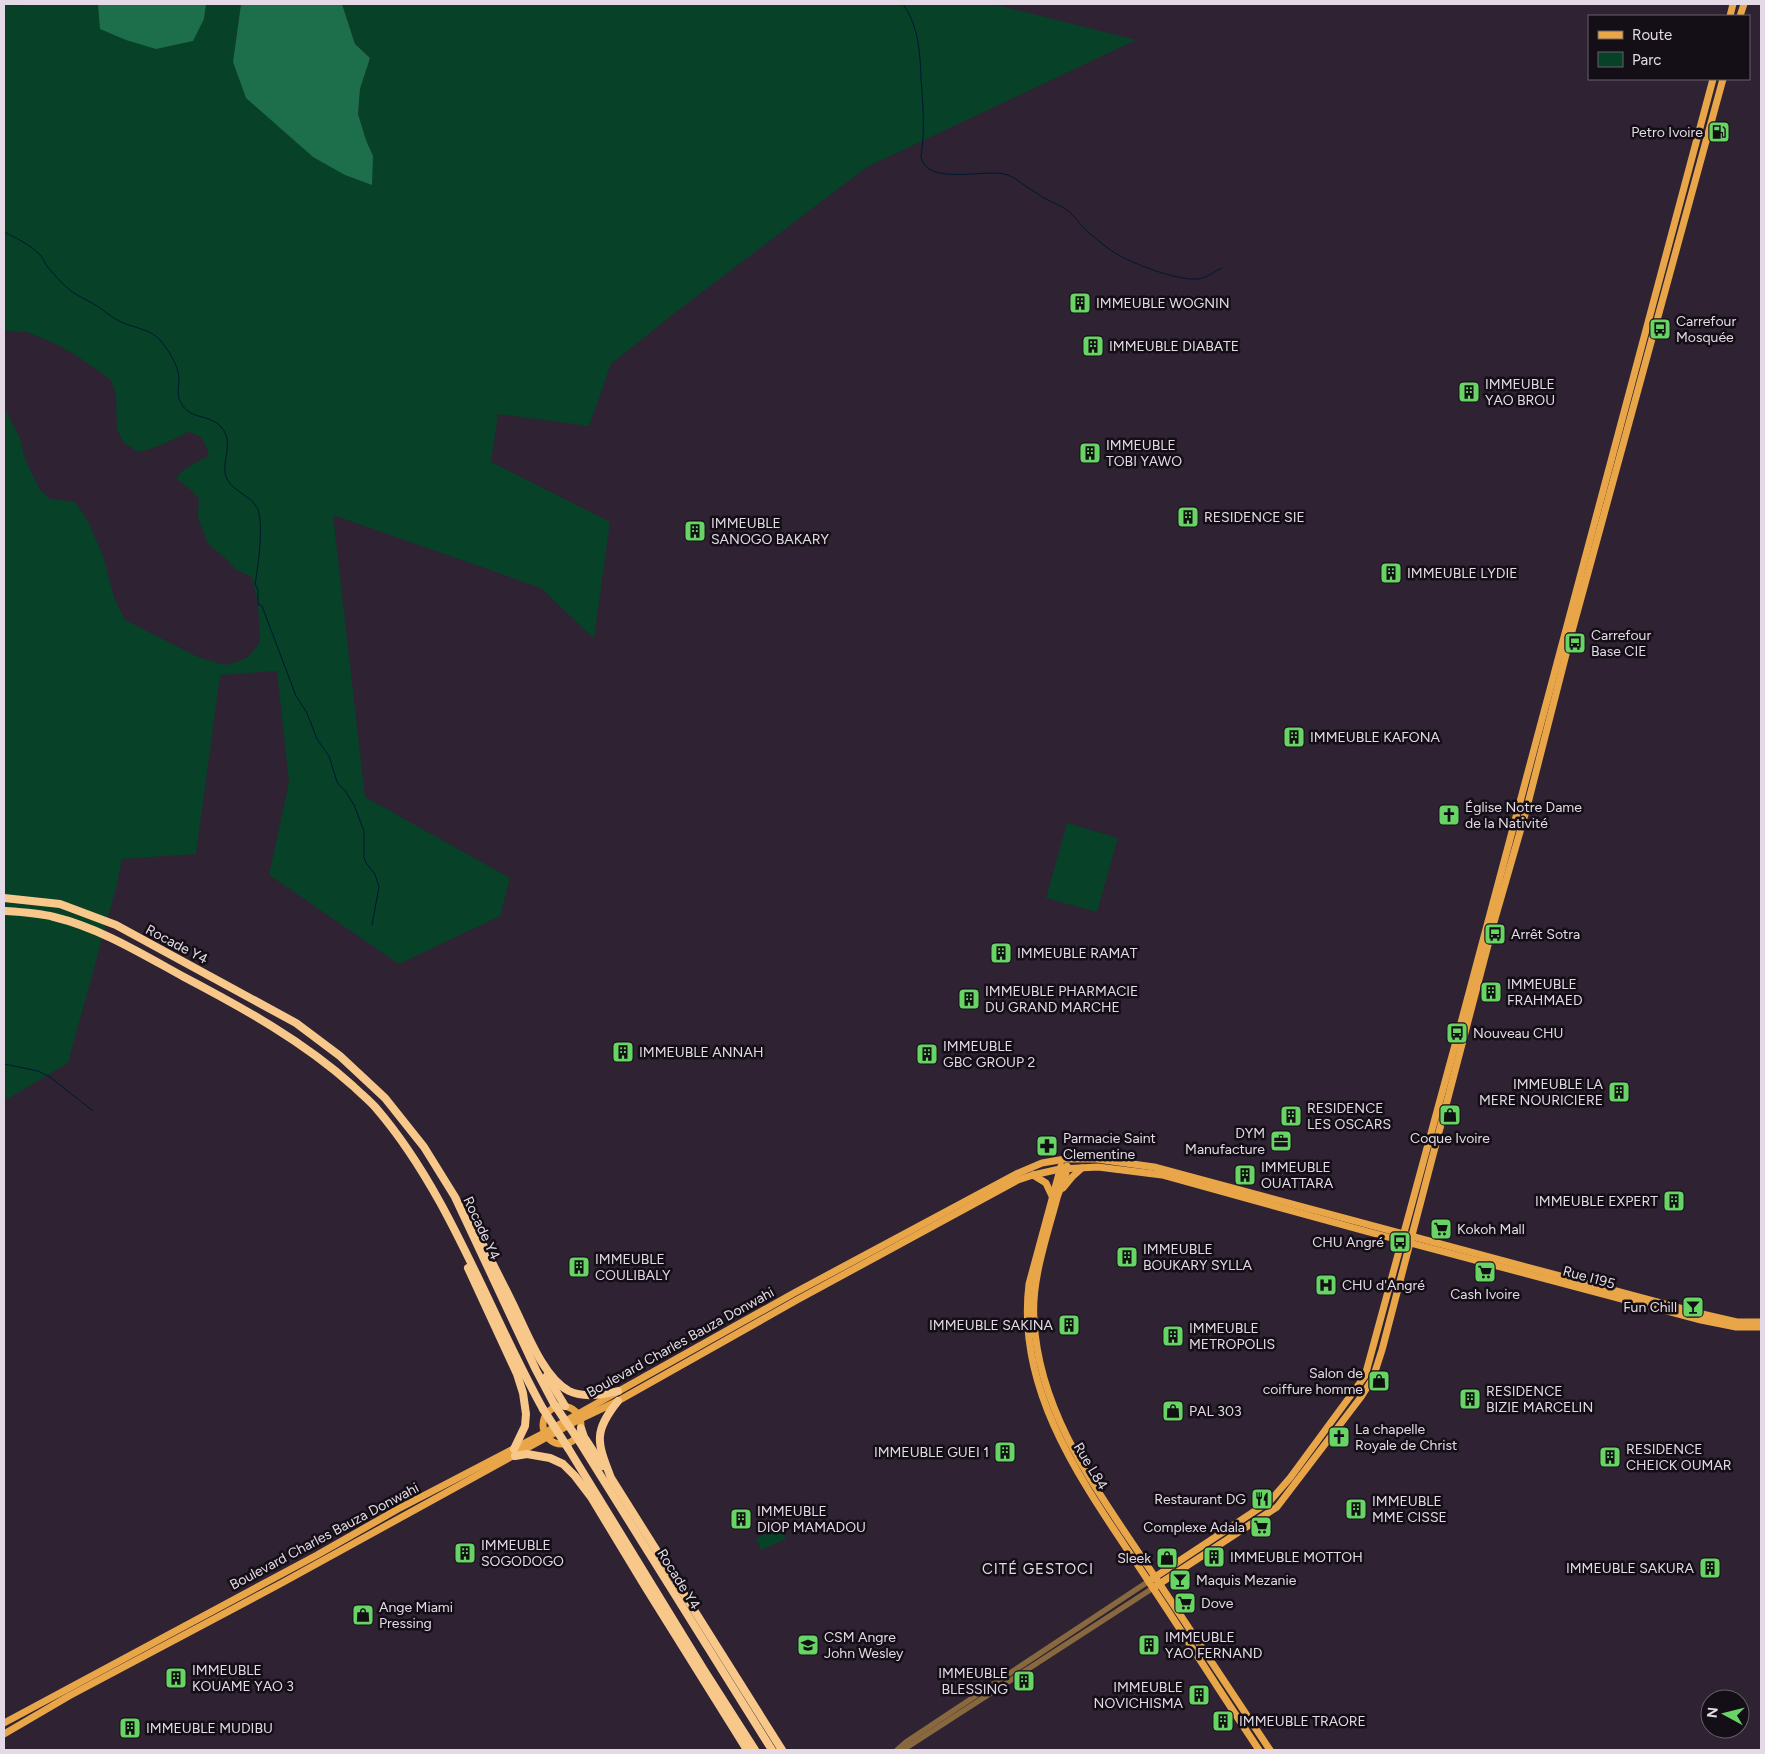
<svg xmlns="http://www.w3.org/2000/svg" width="1765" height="1754" viewBox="0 0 1765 1754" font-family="Figtree,sans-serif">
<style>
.green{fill:#064128}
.forest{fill:#1d6e4a}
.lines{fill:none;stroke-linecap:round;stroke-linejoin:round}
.stream{stroke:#001830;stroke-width:1}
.minor{stroke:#88683e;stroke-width:5.5}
.major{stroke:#e9a648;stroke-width:7}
.highway{stroke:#f8c88b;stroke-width:8}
.highway-bridge{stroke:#f8c88b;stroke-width:8}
.labels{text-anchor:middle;stroke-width:5;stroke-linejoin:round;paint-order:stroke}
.poi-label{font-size:14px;fill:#e3dae5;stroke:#140e16;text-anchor:start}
.street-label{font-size:14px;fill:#e3dae5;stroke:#140e16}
.neighbourhood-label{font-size:15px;letter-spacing:1px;fill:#e3dae5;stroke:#140e16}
</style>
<rect width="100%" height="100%" fill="#2f2233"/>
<!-- green -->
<g class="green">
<path d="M26,4H98L101,29L204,19L206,4H241L233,62L366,182L371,185L373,156L366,140L358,114L360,89L370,58L355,44L342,4H993L1136,40L867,167L672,315L611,364L589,426L498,414L491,462L610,522L594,639L541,588L333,515L365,797L510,878L500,916L399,964L269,875L289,782L277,671L220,675L196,854L122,859L116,888L68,1063L4,1101V407L20,438L25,459L40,490L50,499L75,502L88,521L103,556L115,600L125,620L198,657L225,665L240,661L249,656L260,642L258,604L252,577L238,571L224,557L208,544L198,517L199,499L191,490L176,478C185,466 198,463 209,455C205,441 202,435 188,432C174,440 153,449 138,452L123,442L117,429L116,394L111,380L77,356L56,344L27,332L4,331V5L23,6Z"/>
<polygon points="1067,823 1118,838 1097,912 1046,898"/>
<polygon points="781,1528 786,1539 761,1550 756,1538"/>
</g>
<!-- forest -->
<g class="forest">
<polygon points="98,4 206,4 204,19 193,41 156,49 126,40 100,29"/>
<polygon points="241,4 342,4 355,44 370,58 360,89 358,114 366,140 373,156 372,185 345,175 313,157 246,98 233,62"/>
</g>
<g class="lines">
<!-- stream -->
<g class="stream">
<path d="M903,4C919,27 920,52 921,79C923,105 925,131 921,157C927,186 983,169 1004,174C1014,176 1022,184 1030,189C1037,193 1043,198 1050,201C1055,204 1062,206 1067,210C1075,216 1080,225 1088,232C1097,239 1105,247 1115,253C1133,264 1178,281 1198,279C1207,278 1214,271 1222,268"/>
<path d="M4,232C16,238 29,244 39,254C43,257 44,262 47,266C55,276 64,286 74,293C81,298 90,301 97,306C105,311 111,317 119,321C132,328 149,328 160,340C168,349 178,365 179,377C179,385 176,396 181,403C191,421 209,413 221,427C235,442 221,460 226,477C231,490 249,495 256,506C265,517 258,569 255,584L258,590V604L262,606L296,696L307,713L317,739L329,756L337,782L346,792L354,805L364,831V857L366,863L375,874L379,887L372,925"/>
<polyline points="4,1064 38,1071 50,1077 93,1111"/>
</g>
<!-- minor -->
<g class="minor">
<polyline points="897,1750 906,1742 1149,1581"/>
<polyline points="900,1750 909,1746 1153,1588"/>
</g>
<!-- major -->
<g class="major">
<polyline points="1730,16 1733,4"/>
<polyline points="1740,16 1744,4"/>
<path d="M1061,1166L1029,1284C1015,1396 1089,1491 1147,1579C1185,1636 1221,1693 1259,1750"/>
<path d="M1067,1166C1067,1176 1060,1188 1057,1198C1047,1236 1031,1281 1034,1320C1039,1418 1103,1498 1155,1577C1193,1635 1232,1692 1270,1750"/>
<polyline points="1033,1175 1046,1183 1052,1196"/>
<polyline points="1063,1188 1072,1177 1082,1168"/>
<circle cx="562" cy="1425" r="19"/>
<polyline points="1149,1581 1270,1501 1290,1478 1365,1376 1458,1034 1713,79"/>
<polyline points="1153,1588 1277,1507 1361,1397 1373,1378 1382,1350 1494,922 1526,811 1571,635 1723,79"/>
<polyline points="4,1723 317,1555 398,1509 544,1433 794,1293 1016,1174 1042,1163 1065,1159 1097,1159 1154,1167 1702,1314 1737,1322 1761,1322"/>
<polyline points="4,1734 69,1696 280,1584 580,1419 618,1401 797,1300 1018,1180 1033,1175 1060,1169 1098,1167 1162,1175 1365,1231 1701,1320 1736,1327 1761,1327"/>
</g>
<!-- highway -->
<g class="highway">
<polyline points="4,898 60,904 116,925 296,1023 340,1056 385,1098 424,1147 455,1197 536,1370 554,1404"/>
<path d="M4,911C20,912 38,913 54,917C100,928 142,954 184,977C243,1008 303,1041 353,1086C360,1093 369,1100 376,1108C450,1194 488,1310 543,1409"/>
<path d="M472,1224C486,1250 499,1276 512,1302C525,1328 543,1378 569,1391C584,1398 603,1395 618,1391"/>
<polyline points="468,1268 517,1374 523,1393 526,1414 525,1426 514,1449"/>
<polyline points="547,1376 565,1406"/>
<path d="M618,1401C593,1432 597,1442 611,1478L782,1750"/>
<polyline points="581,1428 584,1437 603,1466"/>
<polyline points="579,1441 772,1750"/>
<polyline points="568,1448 704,1670 755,1750"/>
<polyline points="515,1456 527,1454 550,1458 563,1464 575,1476 591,1497 646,1588 747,1750"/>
</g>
<!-- highway-bridge -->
<g class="highway-bridge">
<polyline points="554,1404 579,1441"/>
<polyline points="543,1409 568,1448"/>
</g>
</g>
<!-- icons -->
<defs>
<g id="fuel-square" transform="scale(1.125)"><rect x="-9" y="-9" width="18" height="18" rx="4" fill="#67d465" stroke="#140e16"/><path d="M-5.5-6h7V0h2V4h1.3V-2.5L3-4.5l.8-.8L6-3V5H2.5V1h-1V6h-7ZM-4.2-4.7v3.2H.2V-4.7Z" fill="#111"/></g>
<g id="building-square" transform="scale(1.125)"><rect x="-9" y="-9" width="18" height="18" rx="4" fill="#67d465" stroke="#140e16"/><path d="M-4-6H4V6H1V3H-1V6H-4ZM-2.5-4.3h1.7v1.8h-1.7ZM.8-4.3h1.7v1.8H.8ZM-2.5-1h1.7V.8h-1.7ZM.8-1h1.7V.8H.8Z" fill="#111"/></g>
<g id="bus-square" transform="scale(1.125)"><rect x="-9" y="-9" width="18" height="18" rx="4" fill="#67d465" stroke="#140e16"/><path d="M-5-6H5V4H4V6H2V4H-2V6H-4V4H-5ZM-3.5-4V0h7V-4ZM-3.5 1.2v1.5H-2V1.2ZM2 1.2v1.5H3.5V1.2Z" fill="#111"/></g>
<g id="church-square" transform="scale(1.125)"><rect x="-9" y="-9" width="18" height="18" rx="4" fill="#67d465" stroke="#140e16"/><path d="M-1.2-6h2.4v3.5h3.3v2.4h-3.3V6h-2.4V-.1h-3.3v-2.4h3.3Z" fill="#111"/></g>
<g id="shop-square" transform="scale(1.125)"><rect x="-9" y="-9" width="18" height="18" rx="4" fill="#67d465" stroke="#140e16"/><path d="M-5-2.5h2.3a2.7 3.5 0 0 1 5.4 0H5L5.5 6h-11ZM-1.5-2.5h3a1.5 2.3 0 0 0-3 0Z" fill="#111"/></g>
<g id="office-square" transform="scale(1.125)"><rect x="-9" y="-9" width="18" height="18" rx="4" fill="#67d465" stroke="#140e16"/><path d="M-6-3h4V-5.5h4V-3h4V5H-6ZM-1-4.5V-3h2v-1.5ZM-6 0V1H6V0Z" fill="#111"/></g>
<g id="pharmacy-square" transform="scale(1.125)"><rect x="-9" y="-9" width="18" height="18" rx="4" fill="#67d465" stroke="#140e16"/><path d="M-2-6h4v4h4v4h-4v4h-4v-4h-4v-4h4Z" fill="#111"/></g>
<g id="supermarket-square" transform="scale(1.125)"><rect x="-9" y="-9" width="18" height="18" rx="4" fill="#67d465" stroke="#140e16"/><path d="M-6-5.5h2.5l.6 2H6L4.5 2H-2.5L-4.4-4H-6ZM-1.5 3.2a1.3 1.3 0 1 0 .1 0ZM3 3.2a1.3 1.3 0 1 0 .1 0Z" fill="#111"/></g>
<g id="hospital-square" transform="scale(1.125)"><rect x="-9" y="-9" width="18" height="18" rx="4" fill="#67d465" stroke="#140e16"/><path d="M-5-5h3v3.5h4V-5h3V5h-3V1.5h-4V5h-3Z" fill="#111"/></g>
<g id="bar-square" transform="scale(1.125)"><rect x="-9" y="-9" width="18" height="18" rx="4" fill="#67d465" stroke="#140e16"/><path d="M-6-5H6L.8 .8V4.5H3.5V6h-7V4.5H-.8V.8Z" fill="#111"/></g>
<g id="restaurant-square" transform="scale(1.125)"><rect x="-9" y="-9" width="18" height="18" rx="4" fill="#67d465" stroke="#140e16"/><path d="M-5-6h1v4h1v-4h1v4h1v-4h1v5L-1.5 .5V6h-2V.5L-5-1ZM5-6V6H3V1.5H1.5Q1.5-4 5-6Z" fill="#111"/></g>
<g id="school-square" transform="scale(1.125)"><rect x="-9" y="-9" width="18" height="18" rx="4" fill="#67d465" stroke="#140e16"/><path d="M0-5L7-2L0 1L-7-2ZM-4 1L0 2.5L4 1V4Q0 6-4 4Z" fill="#111"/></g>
</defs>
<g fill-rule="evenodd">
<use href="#fuel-square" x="1719" y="132"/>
<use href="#building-square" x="1080" y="303"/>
<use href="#bus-square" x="1660" y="329"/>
<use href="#building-square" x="1093" y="346"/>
<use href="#building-square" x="1469" y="392"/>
<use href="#building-square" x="1090" y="453"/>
<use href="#building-square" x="1188" y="517"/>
<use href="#building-square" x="695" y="531"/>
<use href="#building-square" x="1391" y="573"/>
<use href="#bus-square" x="1575" y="643"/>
<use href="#building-square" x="1294" y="737"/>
<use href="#church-square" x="1449" y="815"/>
<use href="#bus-square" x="1495" y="934"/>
<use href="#building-square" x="1001" y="953"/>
<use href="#building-square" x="1491" y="992"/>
<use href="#building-square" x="969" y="999"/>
<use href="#bus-square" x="1457" y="1033"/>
<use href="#building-square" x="623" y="1052"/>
<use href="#building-square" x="927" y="1054"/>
<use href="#building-square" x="1619" y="1092"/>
<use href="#shop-square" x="1450" y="1115"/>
<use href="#building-square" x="1291" y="1116"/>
<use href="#office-square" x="1281" y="1141"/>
<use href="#pharmacy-square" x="1047" y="1146"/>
<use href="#building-square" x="1245" y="1175"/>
<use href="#building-square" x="1674" y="1201"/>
<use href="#supermarket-square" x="1441" y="1229"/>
<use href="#bus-square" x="1400" y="1242"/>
<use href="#building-square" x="1127" y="1257"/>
<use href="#building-square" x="579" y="1267"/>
<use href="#supermarket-square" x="1485" y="1272"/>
<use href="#hospital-square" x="1326" y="1285"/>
<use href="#bar-square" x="1693" y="1307"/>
<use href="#building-square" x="1069" y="1325"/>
<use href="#building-square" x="1173" y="1336"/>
<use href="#shop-square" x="1379" y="1381"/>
<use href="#building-square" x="1470" y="1399"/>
<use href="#shop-square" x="1173" y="1411"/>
<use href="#church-square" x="1339" y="1437"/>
<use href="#building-square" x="1005" y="1452"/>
<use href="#building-square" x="1610" y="1457"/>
<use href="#restaurant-square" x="1262" y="1499"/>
<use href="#building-square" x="1356" y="1509"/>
<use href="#building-square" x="741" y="1519"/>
<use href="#supermarket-square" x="1261" y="1527"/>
<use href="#building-square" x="465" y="1553"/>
<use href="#building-square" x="1214" y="1557"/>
<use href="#shop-square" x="1167" y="1558"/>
<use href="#building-square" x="1710" y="1568"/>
<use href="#bar-square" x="1180" y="1580"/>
<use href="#supermarket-square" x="1185" y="1603"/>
<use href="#shop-square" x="363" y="1615"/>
<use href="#school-square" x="808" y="1645"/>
<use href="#building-square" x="1149" y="1645"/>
<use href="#building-square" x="176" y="1678"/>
<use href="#building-square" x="1024" y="1681"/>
<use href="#building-square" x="1199" y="1695"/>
<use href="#building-square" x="1223" y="1721"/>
<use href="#building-square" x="130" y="1728"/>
</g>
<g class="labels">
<!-- poi labels -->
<g class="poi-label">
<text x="1703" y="137" text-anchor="end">Petro Ivoire</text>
<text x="1096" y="308">IMMEUBLE WOGNIN</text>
<text x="1676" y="326">Carrefour<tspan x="1676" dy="16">Mosquée</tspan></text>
<text x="1109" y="351">IMMEUBLE DIABATE</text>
<text x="1485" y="389">IMMEUBLE<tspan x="1485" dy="16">YAO BROU</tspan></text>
<text x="1106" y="450">IMMEUBLE<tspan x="1106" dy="16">TOBI YAWO</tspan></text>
<text x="1204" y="522">RESIDENCE SIE</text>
<text x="711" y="528">IMMEUBLE<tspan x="711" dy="16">SANOGO BAKARY</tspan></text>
<text x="1407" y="578">IMMEUBLE LYDIE</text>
<text x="1591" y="640">Carrefour<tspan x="1591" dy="16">Base CIE</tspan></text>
<text x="1310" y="742">IMMEUBLE KAFONA</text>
<text x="1465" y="812">Église Notre Dame<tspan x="1465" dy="16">de la Nativité</tspan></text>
<text x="1511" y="939">Arrêt Sotra</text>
<text x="1017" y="958">IMMEUBLE RAMAT</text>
<text x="1507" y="989">IMMEUBLE<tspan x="1507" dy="16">FRAHMAED</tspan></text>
<text x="985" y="996">IMMEUBLE PHARMACIE<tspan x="985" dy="16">DU GRAND MARCHE</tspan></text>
<text x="1473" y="1038">Nouveau CHU</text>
<text x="943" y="1051">IMMEUBLE<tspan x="943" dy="16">GBC GROUP 2</tspan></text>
<text x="639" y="1057">IMMEUBLE ANNAH</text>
<text x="1603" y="1089" text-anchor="end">IMMEUBLE LA<tspan x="1603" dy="16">MERE NOURICIERE</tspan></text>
<text x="1307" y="1113">RESIDENCE<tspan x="1307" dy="16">LES OSCARS</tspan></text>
<text x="1265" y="1138" text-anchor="end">DYM<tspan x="1265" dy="16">Manufacture</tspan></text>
<text x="1063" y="1143">Parmacie Saint<tspan x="1063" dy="16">Clementine</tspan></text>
<text x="1450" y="1143" text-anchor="middle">Coque Ivoire</text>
<text x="1261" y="1172">IMMEUBLE<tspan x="1261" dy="16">OUATTARA</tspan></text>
<text x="1658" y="1206" text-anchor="end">IMMEUBLE EXPERT</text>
<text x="1457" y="1234">Kokoh Mall</text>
<text x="1384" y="1247" text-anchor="end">CHU Angré</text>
<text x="1143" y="1254">IMMEUBLE<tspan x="1143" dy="16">BOUKARY SYLLA</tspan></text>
<text x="595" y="1264">IMMEUBLE<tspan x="595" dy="16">COULIBALY</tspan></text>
<text x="1342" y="1290">CHU d'Angré</text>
<text x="1485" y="1299" text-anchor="middle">Cash Ivoire</text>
<text x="1677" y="1312" text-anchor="end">Fun Chill</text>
<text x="1053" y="1330" text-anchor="end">IMMEUBLE SAKINA</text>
<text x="1189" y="1333">IMMEUBLE<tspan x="1189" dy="16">METROPOLIS</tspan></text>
<text x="1363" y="1378" text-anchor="end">Salon de<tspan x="1363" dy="16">coiffure homme</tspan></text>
<text x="1486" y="1396">RESIDENCE<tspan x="1486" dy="16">BIZIE MARCELIN</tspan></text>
<text x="1189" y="1416">PAL 303</text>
<text x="1355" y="1434">La chapelle<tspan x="1355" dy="16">Royale de Christ</tspan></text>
<text x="1626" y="1454">RESIDENCE<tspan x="1626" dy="16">CHEICK OUMAR</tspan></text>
<text x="989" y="1457" text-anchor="end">IMMEUBLE GUEI 1</text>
<text x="1246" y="1504" text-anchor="end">Restaurant DG</text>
<text x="1372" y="1506">IMMEUBLE<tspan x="1372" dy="16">MME CISSE</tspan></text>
<text x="757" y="1516">IMMEUBLE<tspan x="757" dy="16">DIOP MAMADOU</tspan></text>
<text x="1245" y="1532" text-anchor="end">Complexe Adala</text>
<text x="481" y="1550">IMMEUBLE<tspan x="481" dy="16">SOGODOGO</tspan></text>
<text x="1230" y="1562">IMMEUBLE MOTTOH</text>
<text x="1151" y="1563" text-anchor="end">Sleek</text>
<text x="1694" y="1573" text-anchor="end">IMMEUBLE SAKURA</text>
<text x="1196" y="1585">Maquis Mezanie</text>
<text x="1201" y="1608">Dove</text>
<text x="379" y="1612">Ange Miami<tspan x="379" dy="16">Pressing</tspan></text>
<text x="824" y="1642">CSM Angre<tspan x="824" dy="16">John Wesley</tspan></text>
<text x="1165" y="1642">IMMEUBLE<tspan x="1165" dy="16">YAO FERNAND</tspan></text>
<text x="192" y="1675">IMMEUBLE<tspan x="192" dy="16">KOUAME YAO 3</tspan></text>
<text x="1008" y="1678" text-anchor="end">IMMEUBLE<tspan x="1008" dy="16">BLESSING</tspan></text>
<text x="1183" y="1692" text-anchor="end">IMMEUBLE<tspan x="1183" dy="16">NOVICHISMA</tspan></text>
<text x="1239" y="1726">IMMEUBLE TRAORE</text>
<text x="146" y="1733">IMMEUBLE MUDIBU</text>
</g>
<!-- street labels -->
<g class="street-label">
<text transform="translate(177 944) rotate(28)" y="5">Rocade Y4</text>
<text transform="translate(482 1228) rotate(65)" y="5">Rocade Y4</text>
<text transform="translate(1589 1277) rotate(15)" y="5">Rue I195</text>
<text transform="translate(680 1342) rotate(-29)" y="5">Boulevard Charles Bauza Donwahi</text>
<text transform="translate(1091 1466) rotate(59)" y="5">Rue L84</text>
<text transform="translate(324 1536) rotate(-28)" y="5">Boulevard Charles Bauza Donwahi</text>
<text transform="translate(679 1579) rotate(58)" y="5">Rocade Y4</text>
</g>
<!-- neighbourhood labels -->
<g class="neighbourhood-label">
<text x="1038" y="1574">CITÉ GESTOCI</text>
</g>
</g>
<!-- border -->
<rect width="1765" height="1754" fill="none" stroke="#e3dae5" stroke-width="10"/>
<!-- legend -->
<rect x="1588" y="15" width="162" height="65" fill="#140e16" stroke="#676069"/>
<rect x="1598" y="31" width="25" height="8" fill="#e9a648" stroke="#676069"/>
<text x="1632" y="40" font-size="15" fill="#e3dae5">Route</text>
<rect x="1598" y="52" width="25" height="15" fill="#064128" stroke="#676069"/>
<text x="1632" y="65" font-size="15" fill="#e3dae5">Parc</text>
<!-- north arrow -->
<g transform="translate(1725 1714) rotate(277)"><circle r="24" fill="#140e16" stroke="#676069"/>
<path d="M0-4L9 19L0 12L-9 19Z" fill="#67d465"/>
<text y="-8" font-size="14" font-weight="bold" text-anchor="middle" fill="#e3dae5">N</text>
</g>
</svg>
